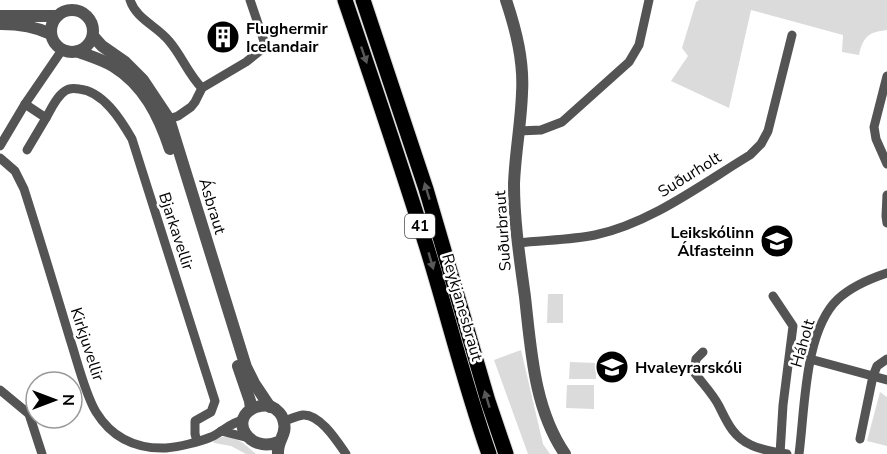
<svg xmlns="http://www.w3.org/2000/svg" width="887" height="454" viewBox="0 0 887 454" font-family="'Nunito Sans',sans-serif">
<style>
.green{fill:#dbdbdb}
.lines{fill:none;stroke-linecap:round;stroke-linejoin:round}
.trunk-casing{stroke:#dbdbdb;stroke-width:17}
.minor{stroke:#545454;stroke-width:9}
.tertiary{stroke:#545454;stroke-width:12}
.trunk{stroke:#000;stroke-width:15}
.oneway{fill:#595959}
.labels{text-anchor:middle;stroke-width:5;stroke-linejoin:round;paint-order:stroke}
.shield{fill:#fff;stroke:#4c4c4c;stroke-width:1.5}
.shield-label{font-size:15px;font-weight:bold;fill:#000}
.poi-label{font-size:16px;font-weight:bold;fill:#000;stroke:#fff;text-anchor:start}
.street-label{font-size:16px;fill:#000;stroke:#fff}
</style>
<rect width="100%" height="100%" fill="#fff"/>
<!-- green -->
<g class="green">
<path d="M699,0H887V30C868,32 863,37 859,55L842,52L843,35L751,10L729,108L671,81L688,56L682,48L696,2Z"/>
<polygon points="548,294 563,294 563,323 547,323"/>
<polygon points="521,350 543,444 550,454 528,454 494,360"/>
<polygon points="570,362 596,363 596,379 569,379"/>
<polygon points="567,385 594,385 594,409 566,408"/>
<polygon points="880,392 887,397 887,446 867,441"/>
<path d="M222,437C237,436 245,444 256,454H246L231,446L214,443L213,440Z"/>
</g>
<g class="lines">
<!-- trunk casing -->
<g class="trunk-casing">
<g id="trunk">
<path d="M345,0C373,82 401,165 427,248C448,316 465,386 489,454"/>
<polyline points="363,0 426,189 488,401 506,454"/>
</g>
</g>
<!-- minor -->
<g class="minor">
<path d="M130,0C136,19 157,26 169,41C182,56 188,74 202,88"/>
<polyline points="887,76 874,127 876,139 887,164"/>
<path d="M25,104L46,118C51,109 57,96 65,91C69,88 74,88 79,89C103,91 121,120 132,139L215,401L211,412L195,421V434L197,441"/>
<polyline points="169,119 178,116 191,107 195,102 202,88 246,62 261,50 266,47 250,0"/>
<polyline points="519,131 541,130 562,122 629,62 639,45 649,0"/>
<polyline points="0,146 25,104 62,50"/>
<polyline points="27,150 46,118"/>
<path d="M0,158L15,171L24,189C40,239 55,289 70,339C77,360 85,394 96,412C112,438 137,449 166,448C179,447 199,442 211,437C222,432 230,423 243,420"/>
<polyline points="887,195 886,216 887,223"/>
<path d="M518,243C543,240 571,240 595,235C651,223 702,184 750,155L761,144L768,131L792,35"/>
<polyline points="773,296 793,326 783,405 780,454"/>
<path d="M703,352L696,359L694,372C702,383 713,394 719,406C727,422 733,437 751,445C761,450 775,452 787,454"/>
<polyline points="810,359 887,380"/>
<polyline points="0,390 29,414 42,454"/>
<path d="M284,421C290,419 297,416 303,415C320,414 337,441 346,454"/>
<polyline points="221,431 245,437"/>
<polyline points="860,439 873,376 877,366 887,359"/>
<path d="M799,454C805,410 804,331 838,299C852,286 869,279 887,273"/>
</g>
<!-- tertiary -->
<g class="tertiary">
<path d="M506,0C516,30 524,61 522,93C521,124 515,154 514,184C514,222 520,260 525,297C531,350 534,409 565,454"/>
<circle cx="72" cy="31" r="21"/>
<polyline points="0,16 57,16"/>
<path d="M1,24C19,24 34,26 51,34"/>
<polyline points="93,36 102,46 125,62 143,80 169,119 246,367 254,383 270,407"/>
<path d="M79,52C90,56 103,60 113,66C144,85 159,116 170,149"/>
<polyline points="238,366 250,401 251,409"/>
<path d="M278,454C277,440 287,435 284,423C283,415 277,409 270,406C265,405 260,406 256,407C227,418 249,454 278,442"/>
</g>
<!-- trunk -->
<use href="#trunk" class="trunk"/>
</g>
<!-- one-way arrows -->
<defs><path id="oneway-solid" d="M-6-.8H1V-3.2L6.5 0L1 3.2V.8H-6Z" transform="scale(1.5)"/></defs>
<g class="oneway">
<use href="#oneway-solid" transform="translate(364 55) rotate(71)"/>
<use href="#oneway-solid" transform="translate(427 191) rotate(-107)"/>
<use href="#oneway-solid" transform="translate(431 261) rotate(74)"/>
<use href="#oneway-solid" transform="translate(487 399) rotate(-107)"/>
</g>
<!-- icons -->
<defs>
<g id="building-disc" transform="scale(1.725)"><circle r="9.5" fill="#000" stroke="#fff"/><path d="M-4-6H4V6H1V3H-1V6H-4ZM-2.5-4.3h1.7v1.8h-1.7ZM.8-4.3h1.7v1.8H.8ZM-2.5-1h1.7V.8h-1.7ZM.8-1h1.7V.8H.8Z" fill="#fff"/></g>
<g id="school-disc" transform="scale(1.725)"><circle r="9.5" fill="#000" stroke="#fff"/><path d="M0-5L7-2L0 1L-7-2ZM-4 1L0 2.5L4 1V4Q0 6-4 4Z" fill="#fff"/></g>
</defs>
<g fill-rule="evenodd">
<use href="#building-disc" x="223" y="37"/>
<use href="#school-disc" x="777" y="241"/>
<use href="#school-disc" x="612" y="367"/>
</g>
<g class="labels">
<!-- shield labels -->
<rect class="shield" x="405" y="214" width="30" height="24" rx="4.5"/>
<g class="shield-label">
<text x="420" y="231">41</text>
</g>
<!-- poi labels -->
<g class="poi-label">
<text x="246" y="34">Flughermir<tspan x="246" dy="18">Icelandair</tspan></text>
<text x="754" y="238" text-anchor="end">Leikskólinn<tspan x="754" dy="18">Álfasteinn</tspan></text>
<text x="635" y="373">Hvaleyrarskóli</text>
</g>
<!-- street labels -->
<g class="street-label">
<text transform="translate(689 174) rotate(-32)" y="6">Suðurholt</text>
<text transform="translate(213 206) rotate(73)" y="6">Ásbraut</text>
<text transform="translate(177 231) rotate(72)" y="6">Bjarkavellir</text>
<text transform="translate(502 231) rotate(-94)" y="6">Suðurbraut</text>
<text transform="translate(463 307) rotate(74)" y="6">Reykjanesbraut</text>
<text transform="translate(802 343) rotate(-74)" y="6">Háholt</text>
<text transform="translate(88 344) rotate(72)" y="6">Kirkjuvellir</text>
</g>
</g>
<!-- north arrow -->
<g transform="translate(54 400) rotate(90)"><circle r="28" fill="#ffffff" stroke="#999999" stroke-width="1.5"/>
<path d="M0-4.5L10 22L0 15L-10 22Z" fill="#000000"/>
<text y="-9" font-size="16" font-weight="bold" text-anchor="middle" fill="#000000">N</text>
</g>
</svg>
